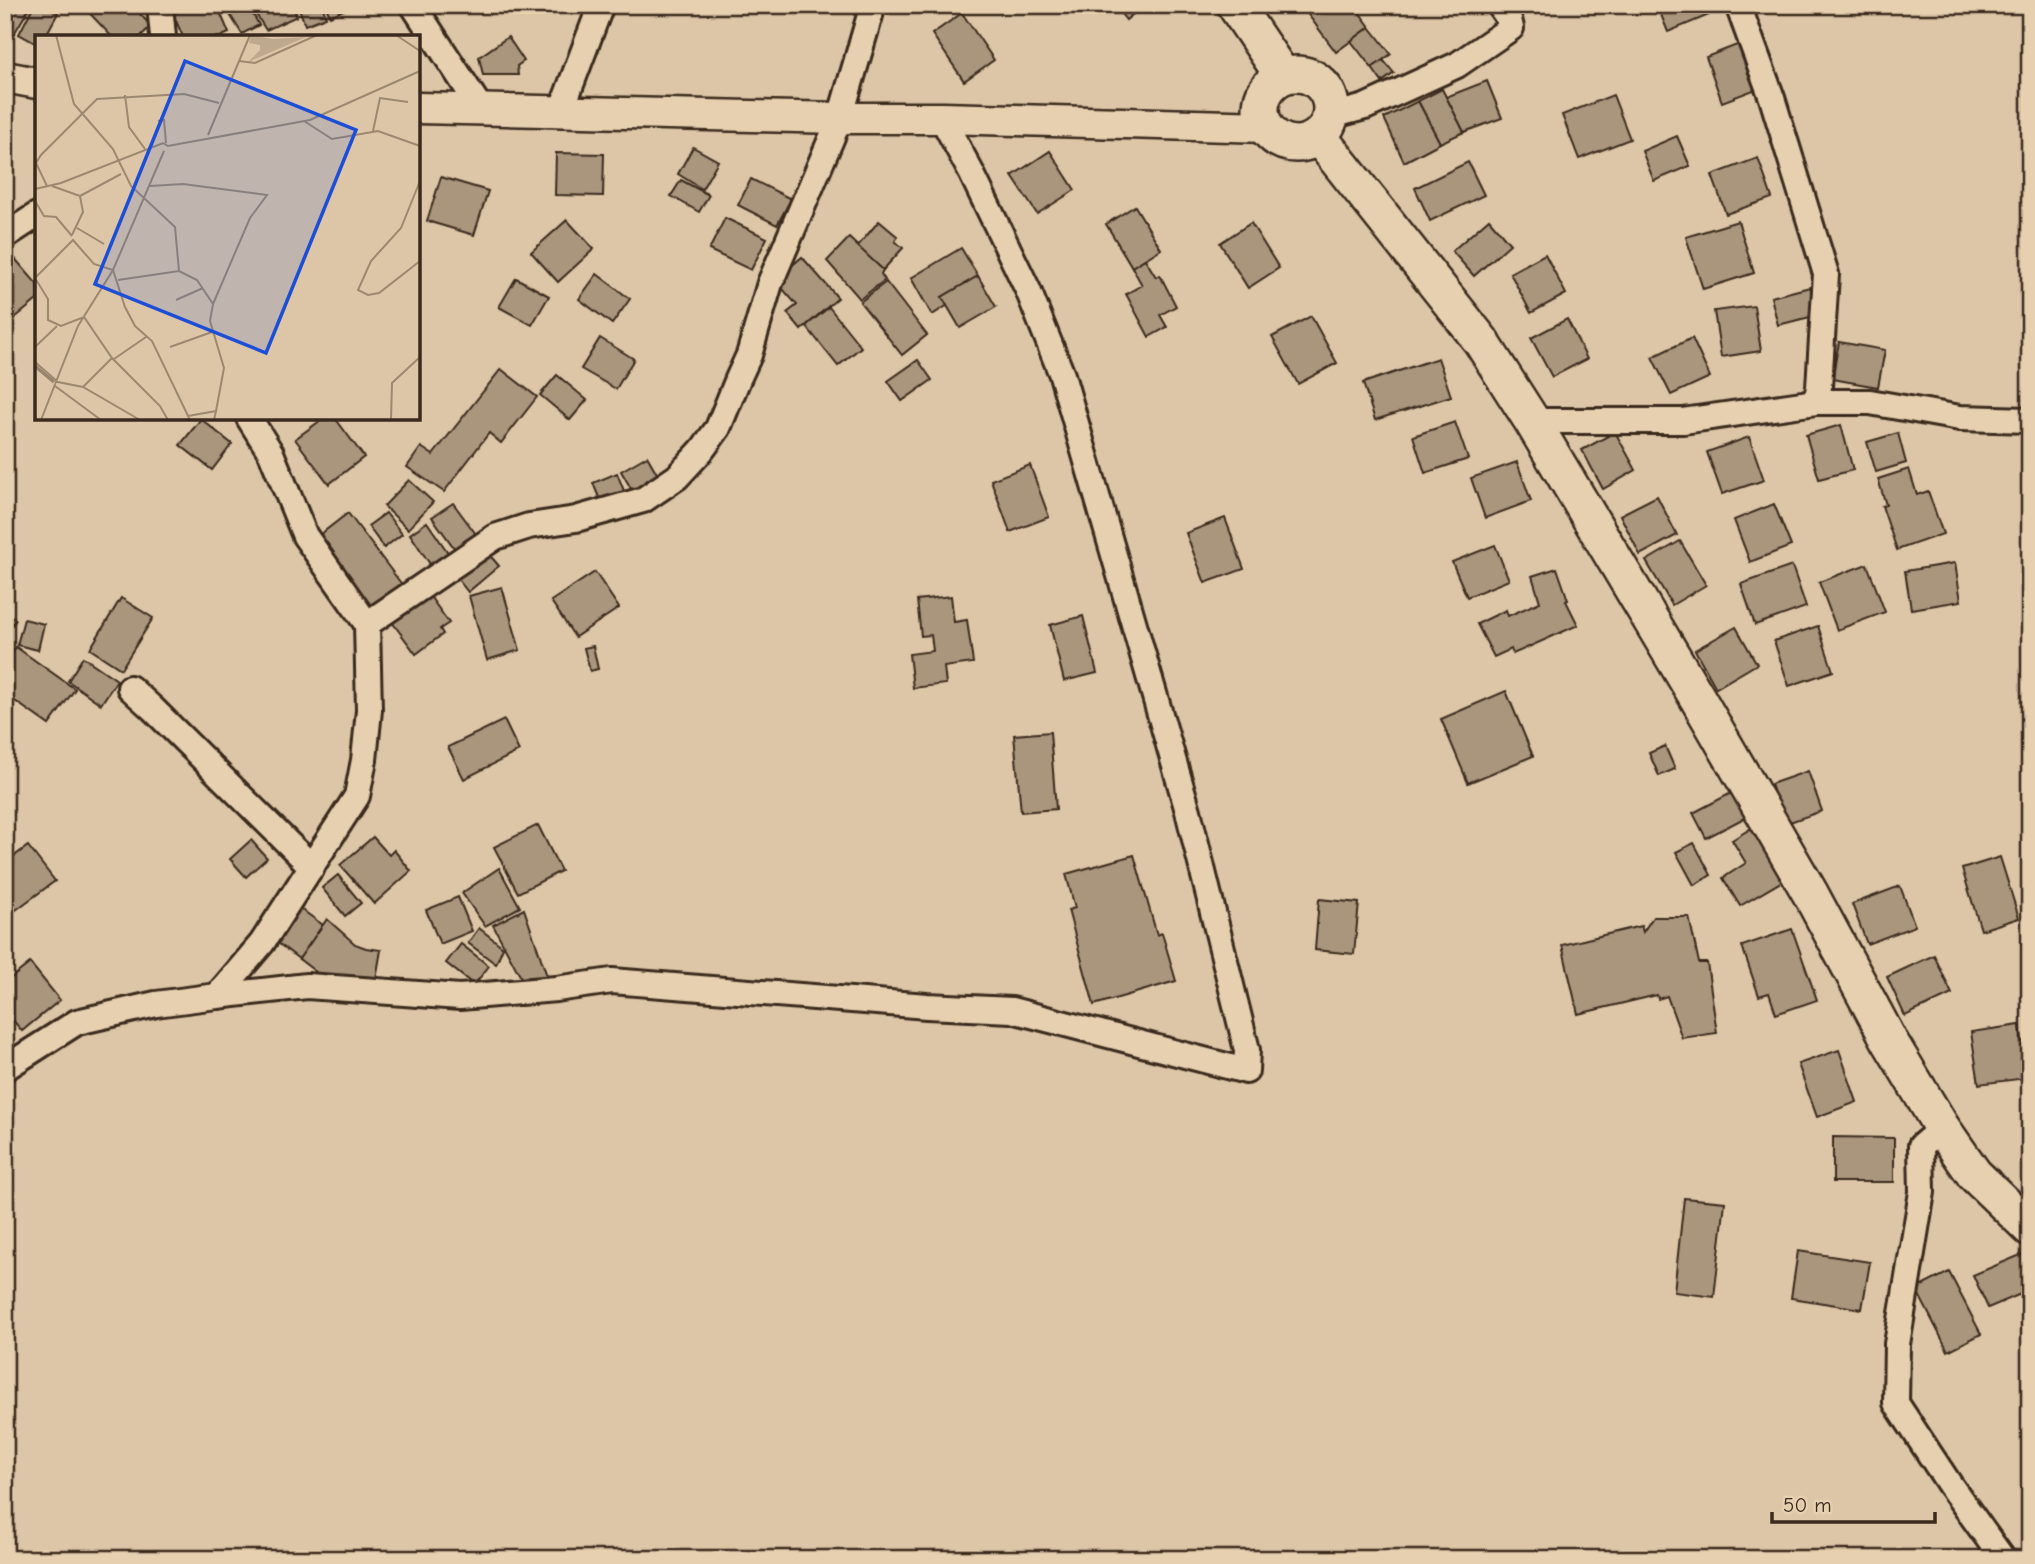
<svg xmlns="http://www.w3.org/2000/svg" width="2035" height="1564" viewBox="0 0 2035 1564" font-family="'Comic Neue',sans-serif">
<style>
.building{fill:#aa967d;stroke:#3b2a1e;stroke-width:2}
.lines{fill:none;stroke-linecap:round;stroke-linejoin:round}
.minor-casing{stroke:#3b2a1e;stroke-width:30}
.tertiary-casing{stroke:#3b2a1e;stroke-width:35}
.secondary-casing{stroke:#3b2a1e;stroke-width:40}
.minor{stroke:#e6d0b0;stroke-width:24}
.tertiary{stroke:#e6d0b0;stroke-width:30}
.secondary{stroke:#e6d0b0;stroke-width:35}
.inset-river{fill:none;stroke:#98836d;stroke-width:3.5}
.inset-road{fill:none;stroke:#9c8870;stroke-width:2}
.view{fill:#1d4ed8;fill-opacity:0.15;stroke:#1d4ed8;stroke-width:3.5}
.inset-edge{fill:none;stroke:#3b2a1e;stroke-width:3.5}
</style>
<rect width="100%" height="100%" fill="#dcc6a7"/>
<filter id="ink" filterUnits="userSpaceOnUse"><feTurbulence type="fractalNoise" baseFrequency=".0143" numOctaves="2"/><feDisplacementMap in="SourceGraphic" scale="14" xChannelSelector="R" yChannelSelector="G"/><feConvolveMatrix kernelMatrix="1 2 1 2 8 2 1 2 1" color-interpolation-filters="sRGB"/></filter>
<g filter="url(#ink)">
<!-- building -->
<g class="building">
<polygon points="5,5 31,5 11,39 5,36"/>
<polygon points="34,5 44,5 58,13 45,37 37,37 37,44 19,34"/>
<polygon points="82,5 132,5 151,26 140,37 112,37"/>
<polygon points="193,5 217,5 229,33 220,37 183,37 173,14"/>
<polygon points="224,5 248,5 259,25 242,34"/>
<polygon points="250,5 292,5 297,16 266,30"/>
<polygon points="298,5 322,5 326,17 305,25"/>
<polygon points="325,5 355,5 330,16"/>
<polygon points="1114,5 1144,5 1126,20"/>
<polygon points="1301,5 1354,5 1370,27 1336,52"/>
<polygon points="1657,5 1705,5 1709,15 1668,32"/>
<polygon points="962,13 994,60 964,81 932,34"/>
<polygon points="1370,27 1391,54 1372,68 1351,41"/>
<polygon points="508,37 524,61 517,66 518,75 483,75 479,57"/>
<polygon points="1742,43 1759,88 1722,102 1706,57"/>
<polygon points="1383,60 1394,73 1382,82 1372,68"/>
<polygon points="1487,81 1502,118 1464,132 1446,97"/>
<polygon points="1442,89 1464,132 1440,143 1418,101"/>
<polygon points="1613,95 1630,139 1579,159 1562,115"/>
<polygon points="1418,101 1440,143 1404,162 1384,118"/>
<polygon points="1677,136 1690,166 1654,181 1642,151"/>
<polygon points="693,147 718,161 702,189 678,174"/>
<polygon points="1050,151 1075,190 1037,214 1012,176"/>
<polygon points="556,153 604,154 603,196 555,195"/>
<polygon points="1758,158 1772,198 1726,214 1712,175"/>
<polygon points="1468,162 1484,195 1430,221 1415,188"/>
<polygon points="441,177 488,191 474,235 427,221"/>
<polygon points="751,179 791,199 777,225 738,205"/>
<polygon points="681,180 709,195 699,212 671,196"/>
<polygon points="1135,206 1161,249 1132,267 1106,224"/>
<polygon points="725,218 767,238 751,270 709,250"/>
<polygon points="1489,219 1510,244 1474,276 1452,251"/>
<polygon points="567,220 594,249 558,282 531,252"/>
<polygon points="879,221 898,237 895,241 903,248 883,270 857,247"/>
<polygon points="1738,221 1754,273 1703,289 1686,237"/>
<polygon points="1251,223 1279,268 1248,288 1220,243"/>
<polygon points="849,238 883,270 881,274 885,280 860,299 827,261"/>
<polygon points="961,248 978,276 942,297 948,305 932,315 911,278"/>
<polygon points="11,254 37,284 37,300 5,326 5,259"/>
<polygon points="1545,254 1566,294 1531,313 1510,273"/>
<polygon points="802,257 838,298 801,330 787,313 797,305 775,280"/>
<polygon points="1145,259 1156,277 1160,275 1176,306 1160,315 1167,327 1149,337 1126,294 1142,285 1132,267"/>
<polygon points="597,274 630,299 612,324 579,299"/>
<polygon points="978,276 996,307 960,328 942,297"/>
<polygon points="516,278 549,296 532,325 499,307"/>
<polygon points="886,282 927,335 902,355 860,302"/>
<polygon points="1810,287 1818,315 1778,325 1771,297"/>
<polygon points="1754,306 1761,351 1721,357 1714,311"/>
<polygon points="829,307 861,347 838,366 806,326"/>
<polygon points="1311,316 1337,363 1298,384 1272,337"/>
<polygon points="1567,319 1587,359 1552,377 1531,338"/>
<polygon points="600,338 634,359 616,389 581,369"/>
<polygon points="1692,338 1710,377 1671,395 1652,357"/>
<polygon points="1839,342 1885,350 1878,387 1832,379"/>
<polygon points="1438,358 1451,396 1375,420 1363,383"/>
<polygon points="918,360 932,380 902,401 888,381"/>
<polygon points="501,369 537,397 501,443 489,433 444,492 407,467 421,447 433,455"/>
<polygon points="557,375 587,400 570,420 540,395"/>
<polygon points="324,418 335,418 364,457 329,484 295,439"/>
<polygon points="201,419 232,444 212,470 180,445"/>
<polygon points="1455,422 1468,459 1425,473 1413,436"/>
<polygon points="1841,425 1853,470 1819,479 1806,435"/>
<polygon points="1615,432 1636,470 1603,489 1582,450"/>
<polygon points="1898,433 1906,463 1876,472 1867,442"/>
<polygon points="1749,437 1764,480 1722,494 1707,452"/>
<polygon points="647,456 659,477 633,492 621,471"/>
<polygon points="1517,462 1531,501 1485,518 1471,478"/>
<polygon points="1030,465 1049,517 1010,532 991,480"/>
<polygon points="1909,469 1917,495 1928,491 1943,534 1897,550 1882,506 1886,505 1878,479"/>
<polygon points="617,473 626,496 602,505 593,483"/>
<polygon points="409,480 433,502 408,529 384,506"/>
<polygon points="1657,496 1677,535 1640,555 1620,515"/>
<polygon points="453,503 481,541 460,556 432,517"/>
<polygon points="1774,504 1791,546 1750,562 1734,520"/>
<polygon points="348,513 403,586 371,610 317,537"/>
<polygon points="386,513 402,534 384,548 368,526"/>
<polygon points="1225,518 1244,569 1205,583 1186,533"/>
<polygon points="427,522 451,557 434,570 410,534"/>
<polygon points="1680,541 1706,585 1672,605 1646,561"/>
<polygon points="1495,545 1509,580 1467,597 1452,562"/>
<polygon points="487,552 499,566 468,592 456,577"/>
<polygon points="1955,563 1961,601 1911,609 1905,571"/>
<polygon points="1867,564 1885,612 1837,630 1819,582"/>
<polygon points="1792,566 1806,607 1755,625 1741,584"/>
<polygon points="1557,568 1568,600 1566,601 1578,625 1513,654 1511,649 1494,657 1477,624 1506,610 1508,616 1540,602 1532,576"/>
<polygon points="595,572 619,608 575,637 551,601"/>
<polygon points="502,587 520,650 487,660 469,596"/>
<polygon points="429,595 449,623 440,629 443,634 416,654 392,622"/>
<polygon points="951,596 954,622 967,620 973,663 944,667 946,684 913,688 909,654 933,651 931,635 921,636 917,600"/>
<polygon points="121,598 153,618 121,669 90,649"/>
<polygon points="5,611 16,620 5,633"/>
<polygon points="1083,616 1097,673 1064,681 1050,625"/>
<polygon points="24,619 44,624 38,650 17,645"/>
<polygon points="1818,626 1833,671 1789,686 1774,641"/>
<polygon points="1736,627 1757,664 1716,688 1695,650"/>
<polygon points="593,646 598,669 590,671 584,648"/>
<polygon points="16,647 75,689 49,725 5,694 5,663"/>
<polygon points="83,657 117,680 101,704 68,681"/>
<polygon points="1506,691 1533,756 1468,783 1441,719"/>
<polygon points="504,720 519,751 464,779 448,747"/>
<polygon points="1050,732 1056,809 1021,812 1014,735"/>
<polygon points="1665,746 1675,769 1659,776 1649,753"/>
<polygon points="1808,771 1822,811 1784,824 1771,784"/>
<polygon points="1735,791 1748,816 1706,838 1693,813"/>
<polygon points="1760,823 1791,876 1740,906 1723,878 1746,863 1732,840"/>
<polygon points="538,825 561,871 518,893 494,847"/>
<polygon points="373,837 389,855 394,850 411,871 374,904 340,865"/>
<polygon points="251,840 267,858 246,877 230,859"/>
<polygon points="1694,843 1711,875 1694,885 1676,852"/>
<polygon points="28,846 55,881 9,915 5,911 5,863"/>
<polygon points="1134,855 1157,935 1162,933 1176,981 1094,1005 1068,910 1075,908 1066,874"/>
<polygon points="2000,857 2019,918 1981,930 1962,869"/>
<polygon points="499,868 520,907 485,926 462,893"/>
<polygon points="338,875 361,903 345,916 322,888"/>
<polygon points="1900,886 1915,926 1867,944 1852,904"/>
<polygon points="458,897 472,931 440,944 426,910"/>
<polygon points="1319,899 1359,903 1354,954 1315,950"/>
<polygon points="298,907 323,925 299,959 274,940"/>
<polygon points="524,909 547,976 526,987 493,925"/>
<polygon points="1653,917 1689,917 1699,963 1707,963 1717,1033 1682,1038 1667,996 1658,999 1657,995 1578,1014 1562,945 1641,926 1643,932"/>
<polygon points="327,919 355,944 366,948 381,950 376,979 325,979 299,959"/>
<polygon points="479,928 503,947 496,964 468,943"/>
<polygon points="1792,929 1817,1000 1776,1014 1769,993 1759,996 1742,946"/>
<polygon points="461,944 489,966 474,985 446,963"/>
<polygon points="1934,955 1952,994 1905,1016 1887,977"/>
<polygon points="30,963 60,1000 22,1031 5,1011 5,983"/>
<polygon points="2020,1025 2027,1078 1979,1084 1971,1032"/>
<polygon points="1839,1050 1857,1102 1817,1117 1798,1064"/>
<polygon points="1833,1137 1894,1138 1894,1182 1833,1182"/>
<polygon points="1684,1198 1725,1202 1714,1297 1674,1292"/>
<polygon points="1798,1251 1870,1262 1862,1309 1791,1298"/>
<polygon points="2030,1251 2030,1290 1988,1308 1973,1275"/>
<polygon points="1949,1272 1981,1334 1948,1351 1916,1289"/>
</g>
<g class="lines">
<!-- minor casing -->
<g class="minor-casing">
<g id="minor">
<polyline points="160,5 163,37"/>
<polyline points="413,5 481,109"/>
<polyline points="1738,5 1772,98 1826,274 1819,387 1816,402"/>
<polyline points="561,111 601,5"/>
<polyline points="1331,116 1365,107 1457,65 1511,28 1509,19 1499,5"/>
<polyline points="5,236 37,215"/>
<polyline points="1532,421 1683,421 1816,402 1870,402 1960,418 2030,420"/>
<polyline points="367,624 495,537 529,526 576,519 643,500 677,477 702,450 718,428 738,379 749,355 770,283 840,118 873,5"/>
<polyline points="130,688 152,708 312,867"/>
<polyline points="217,996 307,986 460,997 556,989 612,981 927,1006 1012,1010 1246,1071 1247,1050 1188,811 1062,375 1028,290 971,172 942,118"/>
<polyline points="5,1068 77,1022 156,1004 217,996 262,943 357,796 364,760 369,710 367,624 305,536 271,453 249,418"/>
<polyline points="1942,1128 1921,1146 1922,1192 1897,1344 1896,1403 1950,1485 2003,1559"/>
</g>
</g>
<!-- tertiary casing -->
<g class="tertiary-casing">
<g id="tertiary">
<polyline points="5,77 37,83"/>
<polyline points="418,108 840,118 942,118 1266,127"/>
</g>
</g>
<!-- secondary casing -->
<g class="secondary-casing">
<g id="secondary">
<polyline points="1235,5 1283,76"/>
<circle cx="1296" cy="109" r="35"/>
<polyline points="1319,137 1481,341 1532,421 1698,699 1810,893 1889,1040 1942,1128 1974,1174 2030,1228"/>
</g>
</g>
<!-- minor -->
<use href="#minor" class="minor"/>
<!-- tertiary -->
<use href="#tertiary" class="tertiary"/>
<!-- secondary -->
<use href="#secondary" class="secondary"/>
</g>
</g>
<!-- overview -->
<g transform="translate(35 35)">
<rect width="385" height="385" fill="#dcc6a7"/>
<path d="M216,0L237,4L271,2L213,27L225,15V10L214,8Z" fill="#bea98e"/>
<path class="inset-river" d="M0,331L19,347"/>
<path class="inset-road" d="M21,0L39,69L78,114L96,151L140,192L144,236M361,0L385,16M204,26L220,28L282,0M90,60L94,92L110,114M123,86L129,85L131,108M269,86L297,104L343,96L385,111M338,96L345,63L373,67M173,100L215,0M385,146L366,193L336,226L323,255L333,260L344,258L385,226M12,151L1,128L6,120L62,64L149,59L184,68M17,151L45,161L48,177L37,200M115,151L148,149L232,160L215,183L178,269M0,154L26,148L128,108L133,111L275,85L385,36M45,161L86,139M0,166L9,181L21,182L37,201M42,193L69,209M0,243L38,205L59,229L78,235L90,272L100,291L117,306L155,385M0,243L13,264V285L26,291L49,282L77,323L125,371L133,385M83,245L144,236L162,245L178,269L175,286L189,333L181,376M141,265L168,253M0,312L22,291M135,312L177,297M79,324L111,302M0,327L23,347L48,352L105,385M20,351L66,385M48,352L77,323M153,381L181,376L179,385M6,385L43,291L78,235L129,116M356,385L357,348L385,322"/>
<path class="view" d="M150,26L321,95L231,318L60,249Z"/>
<rect width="385" height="385" class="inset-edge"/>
</g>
<!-- margin -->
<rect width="2035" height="1564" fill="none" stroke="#e6d0b0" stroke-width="28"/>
<rect x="14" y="14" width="2007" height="1536" fill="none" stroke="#3b2a1e" stroke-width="2.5" filter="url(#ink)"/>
<!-- scale -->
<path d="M1772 1512v10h163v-10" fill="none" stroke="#3b2a1e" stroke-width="3.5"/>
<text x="1783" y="1512" font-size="21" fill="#3b2a1e" stroke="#e6d0b0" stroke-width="5" paint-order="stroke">50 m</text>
</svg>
